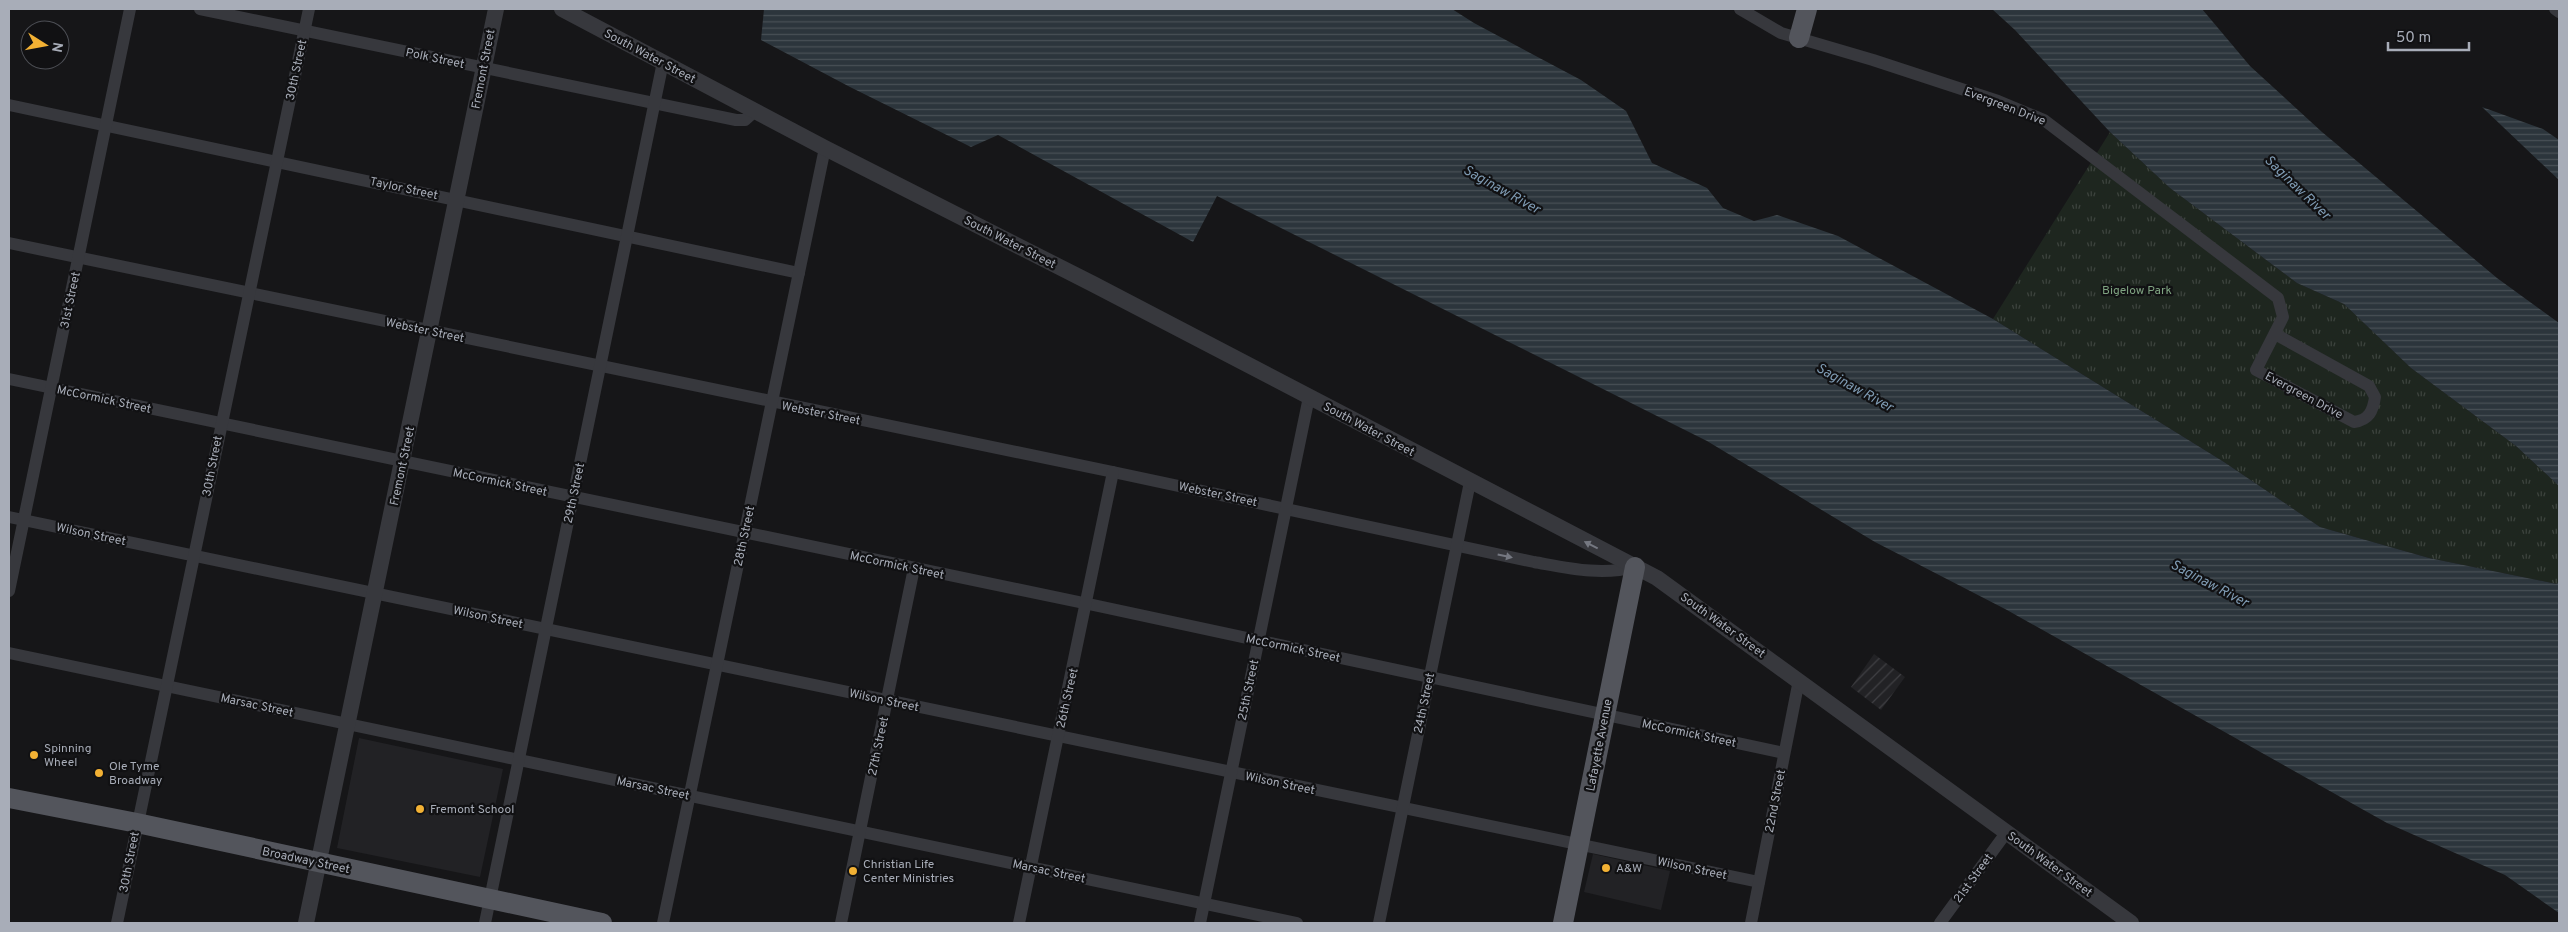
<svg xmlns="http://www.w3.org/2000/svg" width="2568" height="932" viewBox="0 0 2568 932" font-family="Overpass,sans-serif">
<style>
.built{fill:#222225}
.industrial{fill:url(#industrial-furrows)}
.park{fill:url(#park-tufts)}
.water{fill:url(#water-rules)}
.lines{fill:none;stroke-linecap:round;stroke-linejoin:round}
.minor{stroke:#37383d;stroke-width:12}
.tertiary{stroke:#37383d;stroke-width:16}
.primary{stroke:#53555c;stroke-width:20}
.oneway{fill:#757881}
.poi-dot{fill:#f2b134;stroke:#111113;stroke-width:2}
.labels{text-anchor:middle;stroke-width:4.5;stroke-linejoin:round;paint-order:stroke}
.street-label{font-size:12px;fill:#a8adb8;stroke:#111113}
.park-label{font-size:12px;fill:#7fa381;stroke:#111113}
.poi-label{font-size:12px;fill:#a8adb8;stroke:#111113;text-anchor:start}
.water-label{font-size:14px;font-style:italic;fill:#7f9bb3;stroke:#111113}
</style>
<defs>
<pattern id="industrial-furrows" width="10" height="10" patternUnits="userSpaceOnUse" patternTransform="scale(1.25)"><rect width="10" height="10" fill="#222225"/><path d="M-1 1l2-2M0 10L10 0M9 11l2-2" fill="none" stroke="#3f3f43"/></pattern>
<pattern id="park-tufts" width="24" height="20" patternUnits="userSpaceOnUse" patternTransform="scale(1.25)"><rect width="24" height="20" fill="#1e261f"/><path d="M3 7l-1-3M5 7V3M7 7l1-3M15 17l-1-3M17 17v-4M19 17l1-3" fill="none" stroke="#3c433d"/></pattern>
<pattern id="water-rules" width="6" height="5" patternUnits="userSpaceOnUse" patternTransform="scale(1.25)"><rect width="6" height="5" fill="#2c353c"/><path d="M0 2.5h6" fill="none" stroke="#485056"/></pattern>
</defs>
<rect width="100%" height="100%" fill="#161618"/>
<!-- built -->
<g class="built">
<polygon points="359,738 503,769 480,877 337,848"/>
<polygon points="1593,854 1670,871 1661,910 1584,892"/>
</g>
<!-- industrial -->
<polygon class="industrial" points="1874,654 1905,677 1881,710 1851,687"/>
<!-- park -->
<polygon class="park" points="2110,132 2170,188 2297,283 2344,304 2411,368 2516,446 2559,486 2559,580 2557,584 2429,558 2320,527 2224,462 1993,319"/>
<!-- water -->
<g class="water">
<polygon points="764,9 1452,9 1474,23 1581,80 1626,111 1652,163 1707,188 1723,208 1754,221 1777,215 1838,236 1993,319 2224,462 2320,527 2429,558 2557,584 2559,580 2559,913 2505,875 2387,823 2007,610 1875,542 1707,441 1217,196 1193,242 998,135 971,147 850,87 761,40"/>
<polygon points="1992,9 2202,9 2250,66 2322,132 2497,278 2559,323 2559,486 2516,446 2411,368 2344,304 2297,283 2170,188 2110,132 2015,30"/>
<polygon points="2482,107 2543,129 2559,140 2559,180"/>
</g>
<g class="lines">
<!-- minor -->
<g class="minor">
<polyline points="200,9 736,120 745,120 755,111"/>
<path d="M1740,9L1781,33L1873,60L1998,101L2044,120L2278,298L2283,317L2256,370L2354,422C2369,420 2373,411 2375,397L2369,386L2275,334"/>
<polyline points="2555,9 2559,12"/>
<polyline points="9,105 799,273"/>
<path d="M9,243L1113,472L1534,562C1568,568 1601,576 1635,567"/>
<polyline points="9,379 1098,606 1784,753"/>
<polyline points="9,517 1759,882"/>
<polyline points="9,591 130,9"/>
<polyline points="9,653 1297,923"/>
<polyline points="117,923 309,9"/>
<polyline points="485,923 663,62"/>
<polyline points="663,923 825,148"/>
<polyline points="841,923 914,568"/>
<polyline points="1019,923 1113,472"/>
<polyline points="1200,923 1309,397"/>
<polyline points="1379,923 1470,482"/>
<polyline points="1751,923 1799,680"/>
<polyline points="1940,923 2006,833"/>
</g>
<!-- tertiary -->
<g class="tertiary">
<polyline points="562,9 825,148 1093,284 1657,578 2131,923"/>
<polyline points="306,923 496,9"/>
</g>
<!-- primary -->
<g class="primary">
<polyline points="1799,38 1807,9"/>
<polyline points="9,798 137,823 602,923"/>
<polyline points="1563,923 1635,567"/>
</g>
</g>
<!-- one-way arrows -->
<defs><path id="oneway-solid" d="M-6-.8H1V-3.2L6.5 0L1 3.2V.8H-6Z" transform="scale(1.25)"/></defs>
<g class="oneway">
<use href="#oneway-solid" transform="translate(1591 545) rotate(-153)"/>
<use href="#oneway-solid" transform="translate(1505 556) rotate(12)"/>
</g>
<!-- markers -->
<g class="poi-dot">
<circle cx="34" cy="755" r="5"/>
<circle cx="99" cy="773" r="5"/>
<circle cx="420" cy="809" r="5"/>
<circle cx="1606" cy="868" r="5"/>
<circle cx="853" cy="871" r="5"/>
</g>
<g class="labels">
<!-- street labels -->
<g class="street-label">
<text transform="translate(650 56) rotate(28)" y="4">South Water Street</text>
<text transform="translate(435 58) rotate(12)" y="4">Polk Street</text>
<text transform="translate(483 69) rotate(-79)" y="4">Fremont Street</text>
<text transform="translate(296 70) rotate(-78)" y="4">30th Street</text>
<text transform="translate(2005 106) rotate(21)" y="4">Evergreen Drive</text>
<text transform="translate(404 188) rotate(12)" y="4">Taylor Street</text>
<text transform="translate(1010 242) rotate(27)" y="4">South Water Street</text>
<text transform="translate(70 300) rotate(-78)" y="4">31st Street</text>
<text transform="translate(425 330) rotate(12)" y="4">Webster Street</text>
<text transform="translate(2304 395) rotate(28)" y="4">Evergreen Drive</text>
<text transform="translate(104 399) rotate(12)" y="4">McCormick Street</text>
<text transform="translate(821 413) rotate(11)" y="4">Webster Street</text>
<text transform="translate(1369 429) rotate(28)" y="4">South Water Street</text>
<text transform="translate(212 466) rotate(-79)" y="4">30th Street</text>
<text transform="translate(402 466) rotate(-78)" y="4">Fremont Street</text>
<text transform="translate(500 482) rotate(12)" y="4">McCormick Street</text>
<text transform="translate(574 493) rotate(-78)" y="4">29th Street</text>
<text transform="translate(1218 494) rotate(12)" y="4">Webster Street</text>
<text transform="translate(91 534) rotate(12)" y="4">Wilson Street</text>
<text transform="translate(744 536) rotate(-78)" y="4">28th Street</text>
<text transform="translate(897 565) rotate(12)" y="4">McCormick Street</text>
<text transform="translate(488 617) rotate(12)" y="4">Wilson Street</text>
<text transform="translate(1723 625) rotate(36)" y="4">South Water Street</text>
<text transform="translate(1293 648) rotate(12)" y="4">McCormick Street</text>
<text transform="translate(1248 690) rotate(-78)" y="4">25th Street</text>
<text transform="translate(1067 698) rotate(-77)" y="4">26th Street</text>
<text transform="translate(884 700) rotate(12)" y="4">Wilson Street</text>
<text transform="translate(1424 703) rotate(-78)" y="4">24th Street</text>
<text transform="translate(257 705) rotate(12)" y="4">Marsac Street</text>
<text transform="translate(1689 733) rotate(12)" y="4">McCormick Street</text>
<text transform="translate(1599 745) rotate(-79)" y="4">Lafayette Avenue</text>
<text transform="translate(878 746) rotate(-78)" y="4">27th Street</text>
<text transform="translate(1280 783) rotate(12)" y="4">Wilson Street</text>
<text transform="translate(653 788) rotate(12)" y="4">Marsac Street</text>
<text transform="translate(1775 801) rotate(-79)" y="4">22nd Street</text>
<text transform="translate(306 860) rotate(12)" y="4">Broadway Street</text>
<text transform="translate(129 862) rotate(-79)" y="4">30th Street</text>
<text transform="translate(2050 864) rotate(36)" y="4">South Water Street</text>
<text transform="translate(1692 868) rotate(12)" y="4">Wilson Street</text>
<text transform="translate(1049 871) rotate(12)" y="4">Marsac Street</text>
<text transform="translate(1973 878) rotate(-54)" y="4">21st Street</text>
</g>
<!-- park labels -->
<g class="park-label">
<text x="2137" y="294">Bigelow Park</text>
</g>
<!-- poi labels -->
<g class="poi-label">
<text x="44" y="752">Spinning<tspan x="44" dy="14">Wheel</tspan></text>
<text x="109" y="770">Ole Tyme<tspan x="109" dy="14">Broadway</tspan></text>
<text x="430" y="813">Fremont School</text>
<text x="863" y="868">Christian Life<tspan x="863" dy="14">Center Ministries</tspan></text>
<text x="1616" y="872">A&amp;W</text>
</g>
<!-- water labels -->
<g class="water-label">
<text transform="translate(2298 187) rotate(44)" y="5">Saginaw River</text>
<text transform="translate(1502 189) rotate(29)" y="5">Saginaw River</text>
<text transform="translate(1855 387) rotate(29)" y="5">Saginaw River</text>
<text transform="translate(2210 583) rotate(28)" y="5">Saginaw River</text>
</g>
</g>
<!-- border -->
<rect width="2568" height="932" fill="none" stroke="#a8adb8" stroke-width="20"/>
<!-- north arrow -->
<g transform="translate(45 45) rotate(101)"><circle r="24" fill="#111113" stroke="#4d4f55"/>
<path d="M0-4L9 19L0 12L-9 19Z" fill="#f2b134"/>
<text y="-8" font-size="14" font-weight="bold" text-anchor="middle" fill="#a8adb8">N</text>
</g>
<!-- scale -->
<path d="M2388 42v8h81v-8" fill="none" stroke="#a8adb8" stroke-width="2.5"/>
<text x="2396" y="42" font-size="15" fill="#a8adb8" stroke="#111113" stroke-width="4" paint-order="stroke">50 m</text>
</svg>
